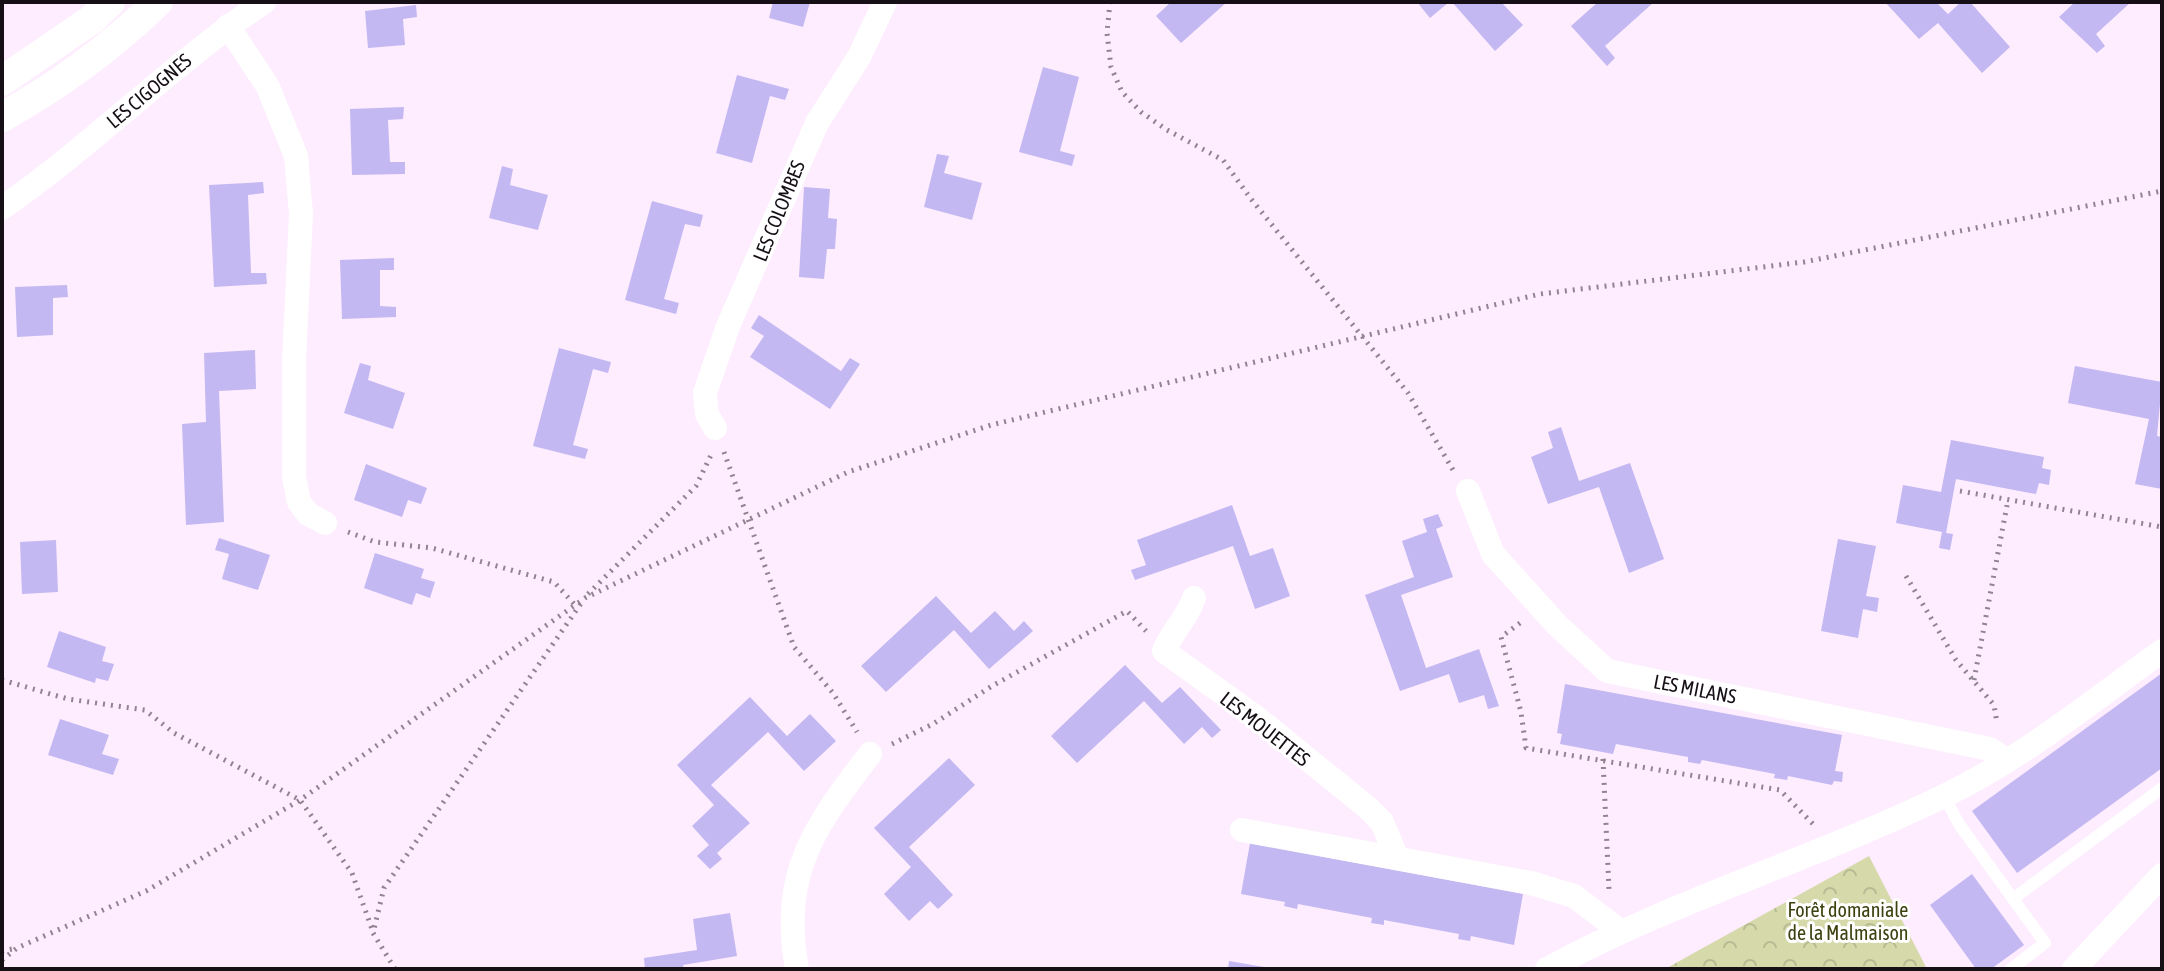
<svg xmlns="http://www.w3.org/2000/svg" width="2164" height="971" viewBox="0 0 2164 971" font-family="'Asap Condensed',sans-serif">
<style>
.forest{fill:url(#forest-crowns)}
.building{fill:#c3b8f2}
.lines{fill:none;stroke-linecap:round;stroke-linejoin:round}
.path{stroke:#918491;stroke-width:5;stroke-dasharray:2 6;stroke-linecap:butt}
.service{stroke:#fff;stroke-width:12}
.minor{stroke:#fff;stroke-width:24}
.tertiary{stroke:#fff;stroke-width:30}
.labels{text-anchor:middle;stroke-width:6;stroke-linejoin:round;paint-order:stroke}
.street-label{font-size:20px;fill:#160f16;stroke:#fff}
.park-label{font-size:20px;fill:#3e4010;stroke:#fff}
</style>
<defs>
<pattern id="forest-crowns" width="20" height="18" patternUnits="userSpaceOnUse" patternTransform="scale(2)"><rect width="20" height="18" fill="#d6daab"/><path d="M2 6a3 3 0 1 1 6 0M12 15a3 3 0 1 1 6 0" fill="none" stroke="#b7ba92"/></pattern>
</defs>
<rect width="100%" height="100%" fill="#feecff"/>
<!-- forest -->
<polygon class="forest" points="1869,856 1927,969 1665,969"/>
<!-- building -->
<g class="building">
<polygon points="773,2 810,2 803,27 769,18"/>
<polygon points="1171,2 1227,2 1181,43 1156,16"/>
<polygon points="1417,2 1449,2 1430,18"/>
<polygon points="1452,2 1501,2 1523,25 1495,51"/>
<polygon points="1598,2 1654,2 1605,46 1615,58 1607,66 1571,26"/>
<polygon points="1885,2 1936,2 1948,14 1961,2 1970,2 2010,47 1982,73 1938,23 1919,39"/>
<polygon points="2075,2 2131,2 2096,34 2105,46 2097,53 2059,17"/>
<polygon points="416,5 417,17 403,19 405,45 368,48 365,11"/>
<polygon points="1043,67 1079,77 1060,151 1075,155 1072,166 1019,152"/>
<polygon points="737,75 789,89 785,100 770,96 752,163 716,153"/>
<polygon points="404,107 403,119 388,120 390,162 405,162 405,174 352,175 350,109"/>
<polygon points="937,154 949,156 944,173 982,183 972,220 924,207"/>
<polygon points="502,166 513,169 510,185 548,195 538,230 489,218"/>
<polygon points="263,182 264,193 248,195 251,273 266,273 267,284 214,287 209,185"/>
<polygon points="804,187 830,189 828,218 837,219 835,249 827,249 824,279 799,277"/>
<polygon points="652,201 703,215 700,227 685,224 664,299 679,303 676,314 625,300"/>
<polygon points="394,258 394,270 380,270 380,306 396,307 396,317 342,319 340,260"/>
<polygon points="67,285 68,297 53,298 53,335 17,337 15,287"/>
<polygon points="759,315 841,371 850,358 860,364 830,409 750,357 764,336 751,328"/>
<polygon points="559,348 611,362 608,373 593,369 573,445 588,449 585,459 533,446"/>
<polygon points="255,350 256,389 219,391 224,522 186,525 182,424 206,422 204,353"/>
<polygon points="360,363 371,366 368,380 405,393 393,429 344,413"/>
<polygon points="2075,366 2162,382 2157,436 2162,437 2162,489 2135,484 2149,419 2068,403"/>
<polygon points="1561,427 1579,481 1630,463 1664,559 1629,573 1599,487 1548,504 1531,457 1553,448 1548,432"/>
<polygon points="1951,440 2044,457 2042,468 2051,470 2049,485 2039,483 2036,494 1956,479 1946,533 1953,534 1950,550 1939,548 1942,532 1896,523 1903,485 1941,492"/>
<polygon points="366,464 427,488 421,504 408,500 402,517 354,500"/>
<polygon points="1232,505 1250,556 1273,548 1290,596 1255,609 1233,546 1135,580 1131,570 1146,565 1137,540"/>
<polygon points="1438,514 1443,526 1436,529 1453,577 1401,595 1426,668 1479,649 1499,706 1488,709 1484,695 1459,703 1449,674 1400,691 1365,595 1414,577 1402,541 1427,532 1423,519"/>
<polygon points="219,538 270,555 258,590 222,579 229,554 215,550"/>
<polygon points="1838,539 1876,546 1866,596 1879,598 1877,612 1863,609 1858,638 1821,631"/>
<polygon points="56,540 58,592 22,594 20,542"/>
<polygon points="375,553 424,569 421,578 435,582 430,598 416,593 412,605 364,588"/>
<polygon points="936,596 971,633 995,611 1014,631 1024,621 1033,631 989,669 954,630 886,692 861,666"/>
<polygon points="59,631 106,647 102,661 114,664 108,681 96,678 95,683 47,667"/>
<polygon points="1125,665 1162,703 1180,687 1221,730 1212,738 1202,727 1184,744 1144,701 1077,763 1051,736"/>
<polygon points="2162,673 2162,768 2017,873 1972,811"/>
<polygon points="1565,684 1842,735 1835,771 1843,772 1842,782 1834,781 1832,785 1788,776 1787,780 1774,778 1775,774 1702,760 1700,764 1688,762 1688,757 1616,744 1613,754 1560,744 1562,734 1557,733"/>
<polygon points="750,697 787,736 810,714 836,741 804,771 768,732 711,785 750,823 717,853 722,859 710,869 697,856 709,845 692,826 714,805 677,765"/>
<polygon points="60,719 109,735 102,754 119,759 113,775 48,755"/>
<polygon points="949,758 975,785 909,847 953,895 938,909 930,901 909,921 884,894 911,867 874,828"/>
<polygon points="1250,843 1523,894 1514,945 1471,936 1470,941 1458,939 1459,934 1384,920 1384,925 1371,923 1372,918 1298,904 1297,909 1284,906 1285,902 1241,894"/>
<polygon points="1972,874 2024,945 1991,969 1976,969 1930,905"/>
<polygon points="730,913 737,956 683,965 684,969 645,969 644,958 697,950 693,919"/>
<polygon points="1229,961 1264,967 1264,969 1228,969"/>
</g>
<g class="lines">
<!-- path -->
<g class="path">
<polyline points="1110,2 1107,33 1111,67 1122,92 1141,112 1167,130 1223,160 1251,199 1408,393 1453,470"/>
<polyline points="724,452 794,647 833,693 857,732"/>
<polyline points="1960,491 2162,527"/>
<polyline points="348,532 375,542 432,548 554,582 575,605"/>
<polyline points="1906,576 1956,660 1994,705 1997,723"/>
<polyline points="588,594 696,486 712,453"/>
<polyline points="1520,623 1501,637 1521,712 1526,748 1780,790 1813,824"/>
<polyline points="2,680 68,699 145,710 174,733 300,800 352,873 373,932"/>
<polyline points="1974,680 2008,500"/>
<polyline points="892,744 933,724 992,686 1127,611 1146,631"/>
<polyline points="1603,759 1609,890"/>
<polyline points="2,951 17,948"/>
<polyline points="2,960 17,948 146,891 300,800 585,598 848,472 991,425 1540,294 1804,262 2162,191"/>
<polyline points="395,969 373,933 384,888 582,602"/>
</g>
<!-- service -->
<g class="service">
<polyline points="1944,796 1959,824 2045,943 2011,969"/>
<polyline points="2013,899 2162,788"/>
</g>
<!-- minor -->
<g class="minor">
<polyline points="228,26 268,87 296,156 301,214 294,361 294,477 299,502 308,514 325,523"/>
<path d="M2,208C93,145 172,64 264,2"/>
<polyline points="715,428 707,414 705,393 728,326 817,123 859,57 885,2"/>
<polyline points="1468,491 1493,554 1557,625 1607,671 1990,749 2007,761"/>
<path d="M1194,598C1187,619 1172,631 1164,651L1257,718L1368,808L1382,822L1397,858"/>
<polyline points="1242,830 1531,883 1574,896 1619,930"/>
<path d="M797,969C780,873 814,827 870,754"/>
<path d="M1547,969C1674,900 1814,859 1944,796C2023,758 2092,701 2162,651"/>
<polyline points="2074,969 2162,875"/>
</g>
<!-- tertiary -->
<g class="tertiary">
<polyline points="2,81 91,20 110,2"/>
<path d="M2,117C60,85 110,48 158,2"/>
</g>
</g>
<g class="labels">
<!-- street labels -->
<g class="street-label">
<text transform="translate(149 91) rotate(-40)" y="7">LES CIGOGNES</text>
<text transform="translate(779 211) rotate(-68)" y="7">LES COLOMBES</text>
<text transform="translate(1695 689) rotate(11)" y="7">LES MILANS</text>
<text transform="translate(1265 729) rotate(38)" y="7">LES MOUETTES</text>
</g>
<!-- park labels -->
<g class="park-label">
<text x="1848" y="917">Forêt domaniale<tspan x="1848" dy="23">de la Malmaison</tspan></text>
</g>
</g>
<!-- border -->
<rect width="2164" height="971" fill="none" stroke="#160f16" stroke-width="8"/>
</svg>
